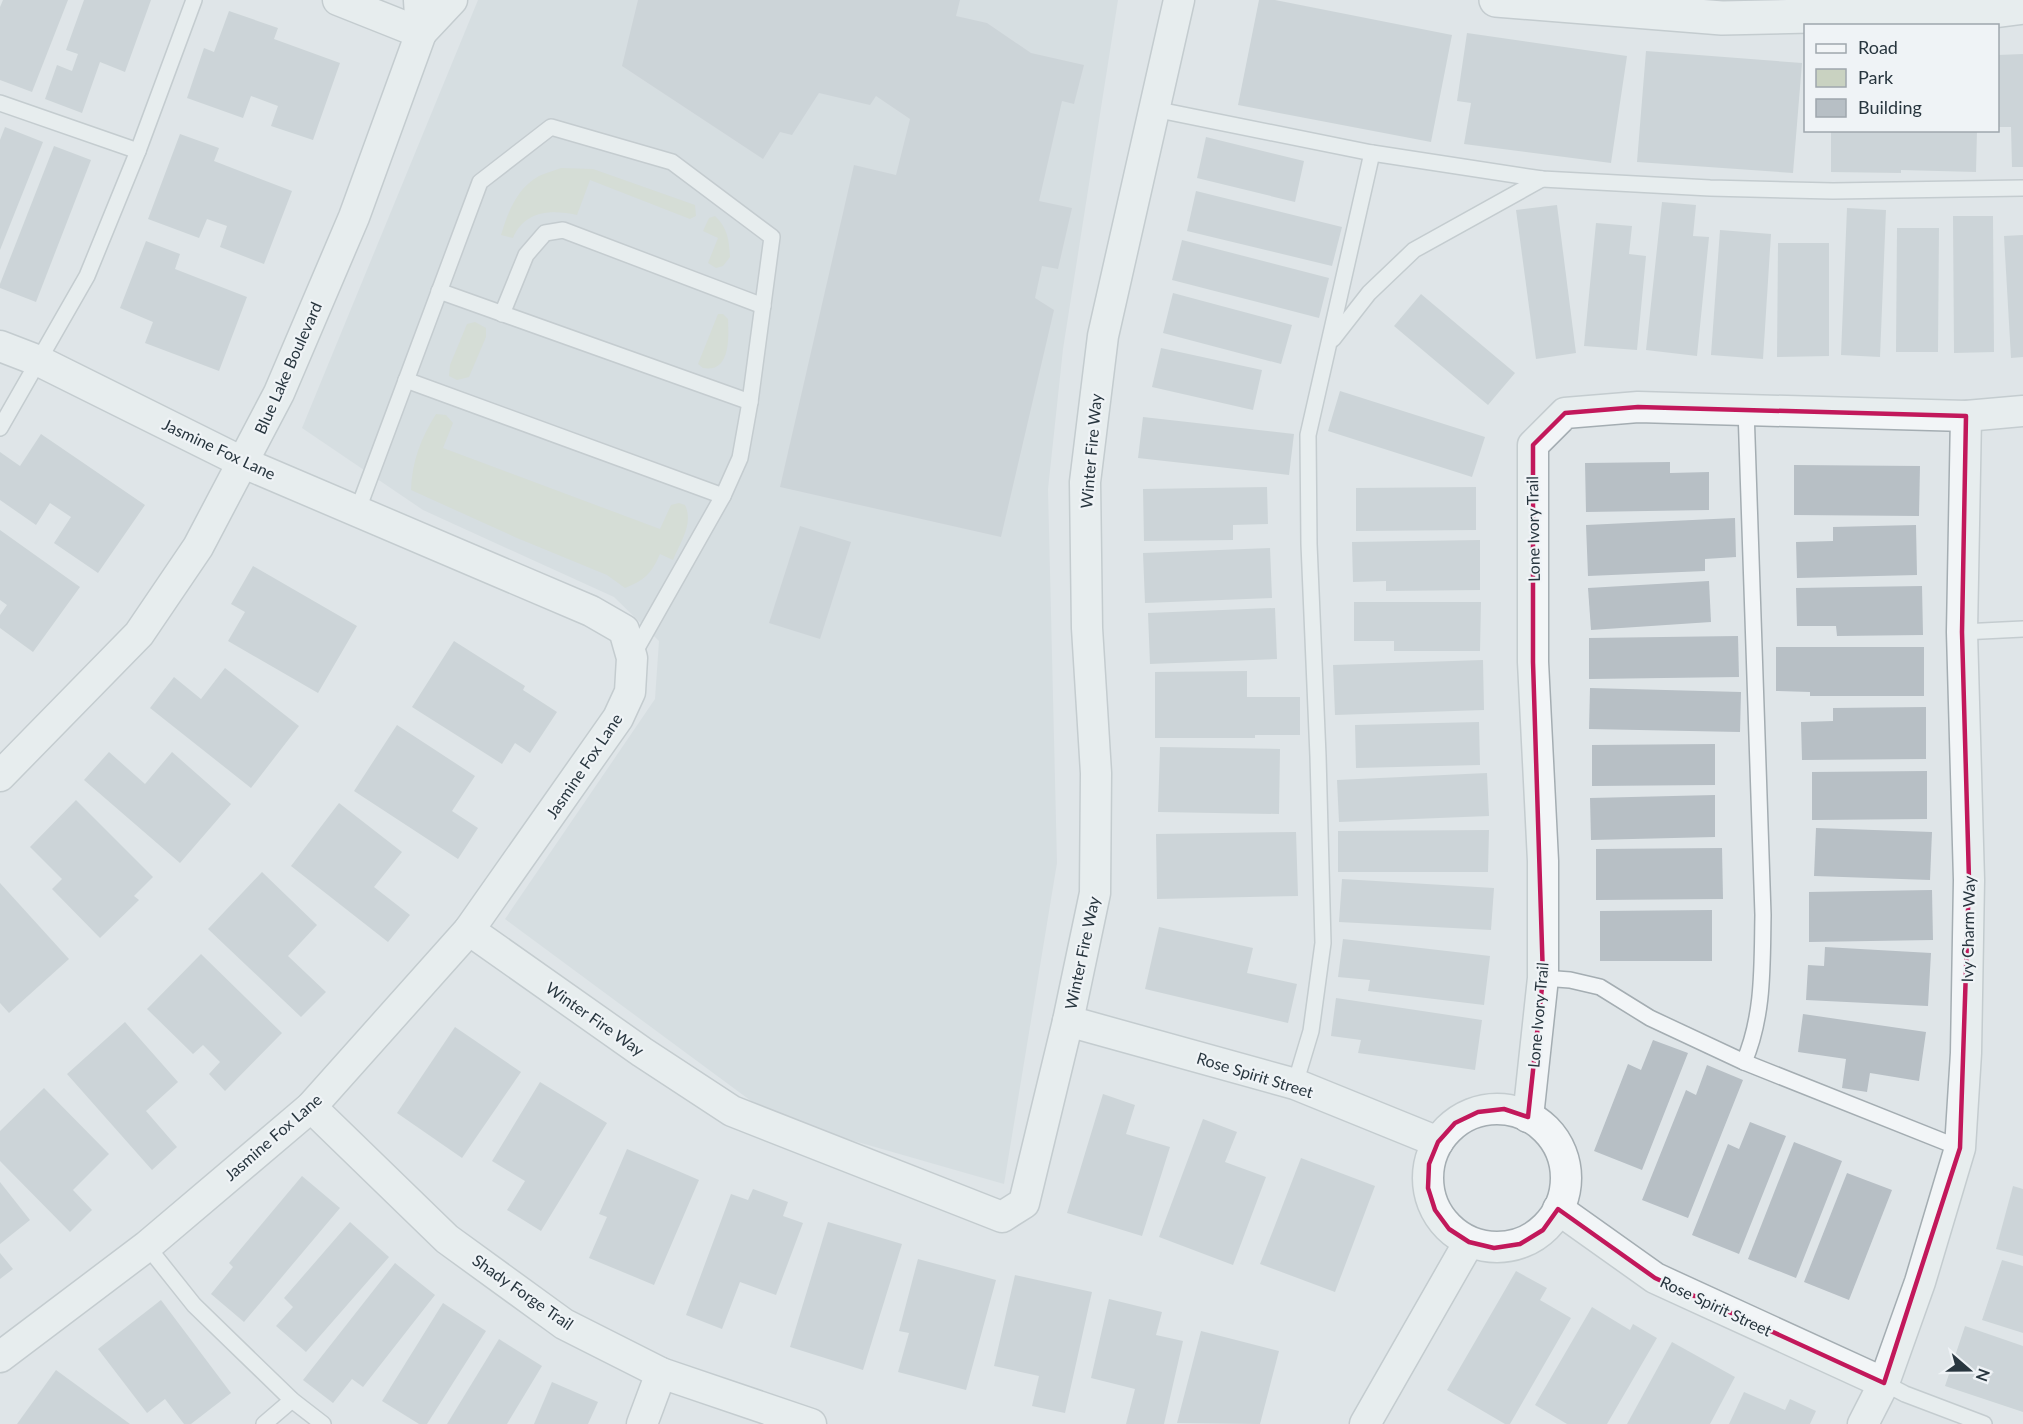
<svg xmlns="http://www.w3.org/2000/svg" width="2023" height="1424" viewBox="0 0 2023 1424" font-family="Lato,sans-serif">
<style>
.built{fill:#cdd4da}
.green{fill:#c9d2c1}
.building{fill:#b7bfc5}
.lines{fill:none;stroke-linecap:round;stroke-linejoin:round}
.service-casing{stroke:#a4adb2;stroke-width:18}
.minor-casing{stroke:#a4adb2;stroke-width:33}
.tertiary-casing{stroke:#a4adb2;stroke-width:36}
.service{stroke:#f2f5f7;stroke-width:15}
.minor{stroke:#f2f5f7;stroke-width:30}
.tertiary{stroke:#f2f5f7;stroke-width:33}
.marked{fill:none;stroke:#c2185b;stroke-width:4.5;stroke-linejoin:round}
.labels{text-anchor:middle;stroke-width:4.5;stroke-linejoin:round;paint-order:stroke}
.street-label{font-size:16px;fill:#28363f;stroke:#eff3f6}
</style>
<rect width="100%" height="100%" fill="#dfe5e8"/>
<!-- built -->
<polygon class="built" points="478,0 1118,0 1063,349 1048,489 1057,863 1004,1184 774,1118 505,919 655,699 659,641 614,597 423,510 302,428"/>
<!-- green -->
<g class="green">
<path d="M561,168L593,169L695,205L696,216L690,219L590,180L577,215C551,209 524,211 513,238L501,235C508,212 517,188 539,176C545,173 554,171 561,168Z"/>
<path d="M715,216C728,228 729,241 730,257L723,266L716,268L708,263L718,238L703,231L709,218Z"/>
<path d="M718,314H723L728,319C729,339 730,373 703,368L698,364Z"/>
<polygon points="475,322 486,328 486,337 469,377 457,380 449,376 450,365 467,324"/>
<path d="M436,414L446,415L453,423L443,448L660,529L671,505L679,503L685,505C694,524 680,542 673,560L660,554C651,574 645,580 625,588L607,575L517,538L411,490C412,461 421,438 436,414Z"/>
</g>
<!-- building -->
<g class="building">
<polygon points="3,0 68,0 32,92 0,80 0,7"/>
<polygon points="84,0 151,0 125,72 100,62 82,113 45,99 57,65 72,71 78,54 66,50"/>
<polygon points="638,0 960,0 956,16 987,23 1031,53 1084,65 1074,104 1062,101 1039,201 1072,208 1058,269 1042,266 1035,298 1054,310 1001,537 780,487 854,165 896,175 910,119 876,96 870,105 819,93 792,135 780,132 763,159 622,66"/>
<polygon points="1259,0 1275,0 1452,35 1431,142 1238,105"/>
<polygon points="229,11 278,28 274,39 340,63 313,140 271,126 278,106 251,96 243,118 187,98 204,48 214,52"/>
<polygon points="1467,33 1627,56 1611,163 1464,144 1471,103 1457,101"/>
<polygon points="1646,51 1802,63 1793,173 1637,162"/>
<polygon points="2023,54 2023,167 2012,167 2011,127 1998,127 1998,55"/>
<polygon points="5,127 43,142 0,250 0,140"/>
<polygon points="1831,130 1977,130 1976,172 1901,170 1901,173 1831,172"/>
<polygon points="180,134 219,148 214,161 292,191 264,264 220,247 227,226 207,219 199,238 148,219"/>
<polygon points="1206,137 1304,161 1295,202 1197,178"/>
<polygon points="54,146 91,160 36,302 0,288 0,284"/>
<polygon points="1196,191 1342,227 1332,266 1187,231"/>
<polygon points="1662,202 1696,205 1693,236 1709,237 1697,356 1646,350"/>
<polygon points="1557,205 1576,353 1536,359 1516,210"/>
<polygon points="1847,208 1886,210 1880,357 1841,355"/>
<polygon points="1953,216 1993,216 1994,352 1954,353"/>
<polygon points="1596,223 1632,226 1629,254 1646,256 1637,350 1584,346"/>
<polygon points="1897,228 1939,228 1938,352 1896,352"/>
<polygon points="1720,230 1771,234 1763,359 1711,355"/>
<polygon points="2023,235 2023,357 2011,358 2004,236"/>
<polygon points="1182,240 1329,278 1319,318 1172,280"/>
<polygon points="146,241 180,254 175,269 247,297 219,371 145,343 153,322 120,308"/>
<polygon points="1778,243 1829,243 1829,356 1777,357"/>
<polygon points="1173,293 1292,325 1281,364 1163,333"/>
<polygon points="1421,294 1515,373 1488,405 1394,326"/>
<polygon points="1161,348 1262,370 1253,410 1152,387"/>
<polygon points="1340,391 1485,437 1472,477 1328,431"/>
<polygon points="1143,417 1294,434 1289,475 1138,458"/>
<polygon points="41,434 145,505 98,573 54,543 71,517 50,503 36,525 0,500 0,452 20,466"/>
<polygon points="1670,462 1670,473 1709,472 1709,510 1586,512 1585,463"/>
<polygon points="1794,465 1920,466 1919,516 1794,515"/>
<polygon points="1267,487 1268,524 1233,525 1233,540 1144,541 1143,489"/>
<polygon points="1476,487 1476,530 1356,531 1356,488"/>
<polygon points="1735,518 1736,557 1705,559 1705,571 1588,576 1586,525"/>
<polygon points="1916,525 1917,575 1797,578 1796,542 1833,541 1833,527"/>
<polygon points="800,526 851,542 820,639 769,623"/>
<polygon points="0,530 80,587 33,652 0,628 0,615 7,605 0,600"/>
<polygon points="1480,540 1480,590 1386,591 1386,581 1353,582 1352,542"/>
<polygon points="1270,548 1272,598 1145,603 1143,553"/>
<polygon points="253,566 357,626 318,693 228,641 245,612 231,604"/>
<polygon points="1709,581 1711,622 1591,630 1588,588"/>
<polygon points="1922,586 1923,635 1837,636 1836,626 1797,626 1796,588"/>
<polygon points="1354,602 1481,602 1480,651 1394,651 1394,641 1354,641"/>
<polygon points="1275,608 1277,659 1150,664 1148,613"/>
<polygon points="1738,636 1739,677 1589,679 1589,638"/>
<polygon points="454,641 525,686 523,690 557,712 530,753 515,743 502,764 412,707"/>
<polygon points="1776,647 1924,647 1924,696 1810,696 1810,692 1776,691"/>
<polygon points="1483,660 1484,710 1335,715 1333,665"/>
<polygon points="225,668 299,726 251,788 150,708 174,677 201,699"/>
<polygon points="1247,671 1247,697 1300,697 1300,735 1255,735 1255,738 1155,738 1155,672"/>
<polygon points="1590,688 1741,692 1740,732 1589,729"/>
<polygon points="1926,707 1926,759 1802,760 1801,722 1833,721 1833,708"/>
<polygon points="1479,722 1480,765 1356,768 1355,725"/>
<polygon points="397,725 475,776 452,811 478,828 458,859 354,791"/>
<polygon points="1715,744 1715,785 1592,786 1592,745"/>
<polygon points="1160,747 1280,749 1279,814 1158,812"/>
<polygon points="109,752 145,784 172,752 231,804 180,863 84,780"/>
<polygon points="1927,771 1927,819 1812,820 1812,772"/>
<polygon points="1487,773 1489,816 1339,822 1337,780"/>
<polygon points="1715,795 1715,837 1591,840 1590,798"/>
<polygon points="76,800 153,877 134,896 139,900 100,938 52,889 62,879 30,847"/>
<polygon points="339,803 402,852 374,887 410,915 388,942 291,866"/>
<polygon points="1816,828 1932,832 1930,880 1814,876"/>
<polygon points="1489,830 1488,872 1338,872 1338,831"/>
<polygon points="1296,832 1298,896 1157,899 1156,834"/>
<polygon points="1722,848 1723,899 1596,900 1596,849"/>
<polygon points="262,872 317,925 288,956 326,992 301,1017 208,929"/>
<polygon points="1342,879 1494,888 1491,930 1339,922"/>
<polygon points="0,883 69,959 9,1013 0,1003"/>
<polygon points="1932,890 1933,940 1809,942 1809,892"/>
<polygon points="1712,910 1712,961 1600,961 1600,911"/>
<polygon points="1159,927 1253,948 1247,973 1297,984 1288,1023 1145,989"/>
<polygon points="1343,939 1490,956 1484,1005 1368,991 1370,980 1338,977"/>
<polygon points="1825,947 1931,953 1928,1006 1806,1000 1808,965 1824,966"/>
<polygon points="201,954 282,1033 225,1091 209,1074 220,1062 203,1045 193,1054 147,1009"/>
<polygon points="1336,998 1482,1020 1475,1070 1358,1053 1361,1040 1331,1036"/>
<polygon points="1803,1014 1926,1032 1919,1081 1870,1073 1867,1092 1842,1088 1846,1059 1798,1052"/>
<polygon points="125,1022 178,1082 146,1111 177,1147 152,1170 67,1074"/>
<polygon points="455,1027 521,1072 462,1158 397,1113"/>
<polygon points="1653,1040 1688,1053 1642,1170 1594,1151 1628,1064 1641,1070"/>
<polygon points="1707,1065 1743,1080 1688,1218 1642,1200 1686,1090 1696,1095"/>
<polygon points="540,1082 607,1123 541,1231 507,1210 525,1181 492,1161"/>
<polygon points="44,1088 109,1154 73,1190 92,1210 70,1232 0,1161 0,1131"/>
<polygon points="1103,1094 1135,1105 1126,1134 1170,1147 1142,1236 1067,1213"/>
<polygon points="1203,1119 1237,1132 1225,1162 1266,1177 1233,1265 1159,1237"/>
<polygon points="1750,1122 1786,1136 1739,1254 1692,1235 1728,1144 1739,1149"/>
<polygon points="1794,1142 1842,1161 1796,1278 1748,1259"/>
<polygon points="627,1149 699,1180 654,1285 589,1258 607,1217 599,1214"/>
<polygon points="1301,1158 1375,1186 1335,1292 1260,1264"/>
<polygon points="1847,1173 1892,1190 1849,1300 1804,1282"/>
<polygon points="302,1176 340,1208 244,1322 211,1294 233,1267 229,1263"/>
<polygon points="0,1182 30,1220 0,1244"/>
<polygon points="2013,1186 2023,1189 2023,1256 1996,1249"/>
<polygon points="753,1189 788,1202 783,1216 803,1223 776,1295 740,1282 722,1329 686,1315 731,1194 748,1200"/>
<polygon points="350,1222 389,1257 306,1352 276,1326 293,1307 284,1298"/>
<polygon points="828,1222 902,1244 863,1370 790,1347"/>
<polygon points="0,1253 13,1269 0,1279"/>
<polygon points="918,1259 996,1280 966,1390 898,1372 909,1333 899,1331"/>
<polygon points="2002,1260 2023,1266 2023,1333 1982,1320"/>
<polygon points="395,1263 435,1295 363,1387 352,1379 333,1403 303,1380"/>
<polygon points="1516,1271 1547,1288 1540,1300 1571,1318 1510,1424 1505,1424 1447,1390"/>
<polygon points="1015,1275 1092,1292 1065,1413 1032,1406 1039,1376 994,1366"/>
<polygon points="1109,1299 1162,1312 1156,1335 1183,1341 1164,1424 1126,1424 1135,1389 1091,1378"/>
<polygon points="161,1300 231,1393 191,1424 184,1424 165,1399 147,1413 98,1349"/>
<polygon points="443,1303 486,1331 427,1424 419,1424 382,1401"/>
<polygon points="1592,1307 1630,1330 1633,1324 1657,1338 1607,1424 1567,1424 1535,1405"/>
<polygon points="1965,1326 2023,1346 2023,1412 1945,1386"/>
<polygon points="1201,1331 1279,1351 1260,1424 1177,1423"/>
<polygon points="499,1339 542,1366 507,1424 447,1424"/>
<polygon points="1672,1342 1735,1377 1710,1424 1627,1424"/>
<polygon points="56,1370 130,1424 17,1424"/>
<polygon points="552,1382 598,1402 588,1424 534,1424"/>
<polygon points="1744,1392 1785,1410 1790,1399 1816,1411 1810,1424 1729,1424"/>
</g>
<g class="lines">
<!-- service casing -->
<g class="service-casing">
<g id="service">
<polyline points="0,103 138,151"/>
<polyline points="1154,109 1372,153 1542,179 1710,188 1833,191 2023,188"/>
<polyline points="439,291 750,402"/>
<polyline points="502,314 526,255 545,233 563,230 763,306"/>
<polyline points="1333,339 1369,293 1414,250 1542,179"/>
<polyline points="406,380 723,496"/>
<polyline points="0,428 87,276 138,151 194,0"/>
<polyline points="357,512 480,182 551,127 672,162 772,237 750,402 740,458 723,496 633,655"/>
<polyline points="1962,632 2023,629"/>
<polyline points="1543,978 1570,980 1600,987 1650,1018 1744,1062 1960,1148"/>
<path d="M1744,1062C1764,1015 1762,966 1763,915L1746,409"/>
<polyline points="1295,1084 1311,1031 1323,943 1318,756 1309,544 1308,435 1372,153"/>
<polyline points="147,1246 194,1305 292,1400 323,1424"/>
<polyline points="1884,1383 1905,1394 1984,1424"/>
<polyline points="264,1424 292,1400"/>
</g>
</g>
<!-- minor casing -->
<g class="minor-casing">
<g id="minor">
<polyline points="338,0 421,33"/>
<polyline points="421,33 452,0"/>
<polyline points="0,346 39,361 244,463 591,611 624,630 632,658 630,692 618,718 469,930 311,1107 147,1246 0,1357"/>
<polyline points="0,776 139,634 198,547 279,393 354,217 421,33 419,0"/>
<polyline points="469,930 642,1052 732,1111 1002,1217 1024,1203 1068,1021 1095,893 1096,773 1087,628 1085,482 1103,336 1179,0"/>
<polyline points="1068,1021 1295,1084 1438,1142"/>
<polyline points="311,1107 447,1239 564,1324 661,1373 811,1424"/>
<circle cx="1497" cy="1178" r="69"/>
<polyline points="1528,1117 1543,978 1543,861 1533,662 1533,445 1565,413 1638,407 1966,416 2023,411"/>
<polyline points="1558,1209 1655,1278 1884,1383"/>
<polyline points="642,1424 661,1373"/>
<polyline points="1365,1424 1469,1242"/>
<polyline points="1863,1424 1884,1383 1920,1282 1960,1148 1966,1053 1969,880 1962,632 1966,416"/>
</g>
</g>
<!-- tertiary casing -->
<g class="tertiary-casing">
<polyline id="tertiary" points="1496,0 1722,18 1986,12 2023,7"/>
</g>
<!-- service -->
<use href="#service" class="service"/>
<!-- minor -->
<use href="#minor" class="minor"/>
<!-- tertiary -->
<use href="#tertiary" class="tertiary"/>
</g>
<!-- marked area -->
<path d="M0 0H2023V1424H0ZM1638,407L1966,416L1962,632L1969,880L1960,1148L1884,1383L1655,1278L1558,1209L1543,1230L1520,1244L1494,1248L1469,1242L1449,1229L1435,1210L1428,1188L1429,1164L1438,1142L1455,1123L1478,1112L1504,1109L1528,1117L1543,978L1533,662V445L1565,413Z" fill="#dfe5e8" fill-opacity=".55" fill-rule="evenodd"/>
<path class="marked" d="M1638,407L1966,416L1962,632L1969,880L1960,1148L1884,1383L1655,1278L1558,1209L1543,1230L1520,1244L1494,1248L1469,1242L1449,1229L1435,1210L1428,1188L1429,1164L1438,1142L1455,1123L1478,1112L1504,1109L1528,1117L1543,978L1533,662V445L1565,413Z"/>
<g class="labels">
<!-- street labels -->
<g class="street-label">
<text transform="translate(288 368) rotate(-66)" y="6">Blue Lake Boulevard</text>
<text transform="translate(219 449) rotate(25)" y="6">Jasmine Fox Lane</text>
<text transform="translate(1091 451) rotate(-85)" y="6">Winter Fire Way</text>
<text transform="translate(1533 529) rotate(-91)" y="6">Lone Ivory Trail</text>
<text transform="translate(584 766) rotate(-56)" y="6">Jasmine Fox Lane</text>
<text transform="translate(1968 929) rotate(-89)" y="6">Ivy Charm Way</text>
<text transform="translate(1082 953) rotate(-78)" y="6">Winter Fire Way</text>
<text transform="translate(1538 1015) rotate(-85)" y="6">Lone Ivory Trail</text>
<text transform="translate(595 1019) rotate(35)" y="6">Winter Fire Way</text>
<text transform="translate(1255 1075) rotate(17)" y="6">Rose Spirit Street</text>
<text transform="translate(273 1137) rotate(-41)" y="6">Jasmine Fox Lane</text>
<text transform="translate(523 1292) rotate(35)" y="6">Shady Forge Trail</text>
<text transform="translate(1716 1306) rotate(25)" y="6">Rose Spirit Street</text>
</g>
</g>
<!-- legend -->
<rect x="1804" y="24" width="195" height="108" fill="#eff3f6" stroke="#9fa7ad" stroke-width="1.5"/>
<rect x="1816" y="44" width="30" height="9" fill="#f2f5f7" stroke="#9fa7ad" stroke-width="1.5"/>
<text x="1858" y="54" font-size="18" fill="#28363f">Road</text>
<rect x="1816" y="69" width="30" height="18" fill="#c9d2c1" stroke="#9fa7ad" stroke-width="1.5"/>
<text x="1858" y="84" font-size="18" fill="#28363f">Park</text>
<rect x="1816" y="99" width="30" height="18" fill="#b7bfc5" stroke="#9fa7ad" stroke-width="1.5"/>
<text x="1858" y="114" font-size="18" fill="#28363f">Building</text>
<!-- north arrow -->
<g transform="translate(1969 1370) rotate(110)" stroke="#eff3f6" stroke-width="4.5" paint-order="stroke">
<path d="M0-4.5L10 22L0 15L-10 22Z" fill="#28363f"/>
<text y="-9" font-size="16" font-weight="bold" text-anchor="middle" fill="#28363f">N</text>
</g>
</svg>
